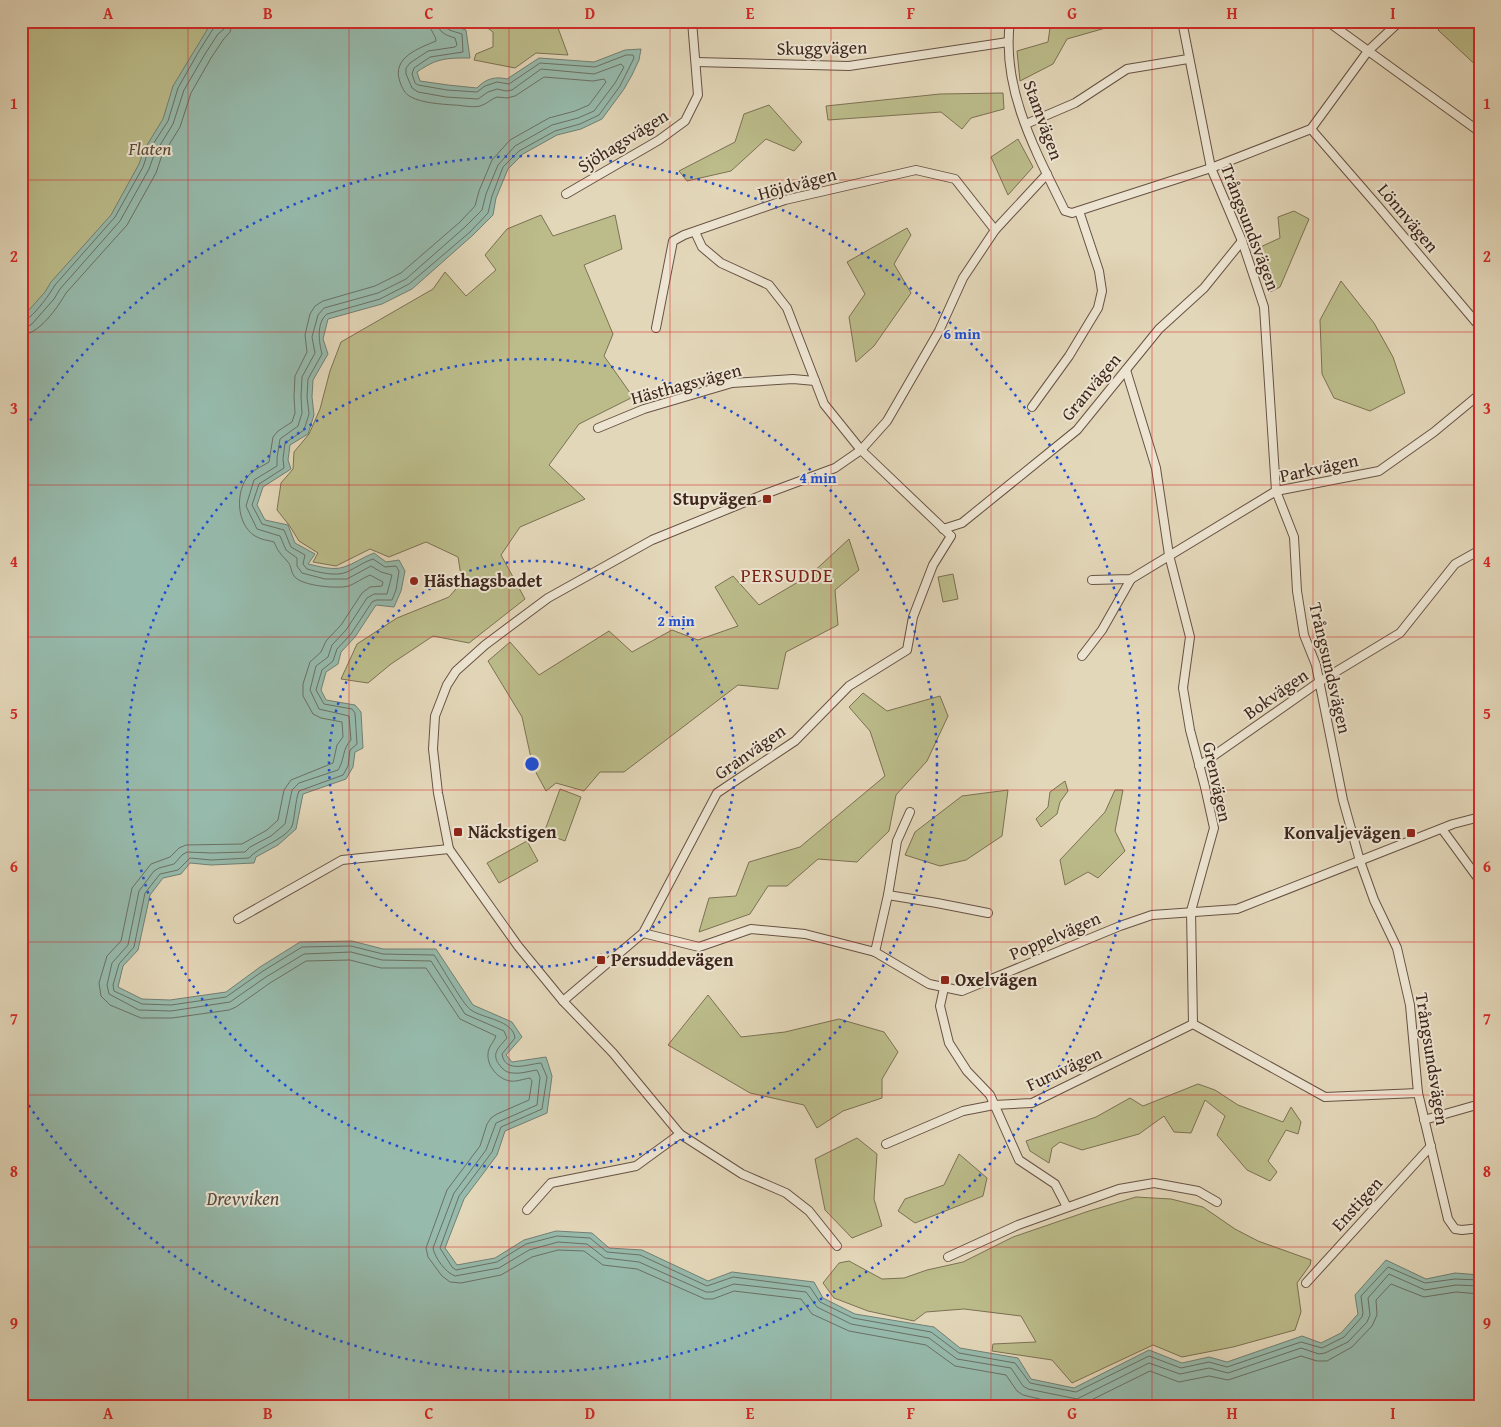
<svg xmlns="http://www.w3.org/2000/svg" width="1501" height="1427" viewBox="0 0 1501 1427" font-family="'Gentium Book Plus',serif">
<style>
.green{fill:#bbbc8a;stroke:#7c7154}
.water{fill:#96baac;stroke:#737f73}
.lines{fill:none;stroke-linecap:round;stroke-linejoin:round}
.shore{stroke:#6a7064;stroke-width:1}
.minor-casing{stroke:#675244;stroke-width:10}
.minor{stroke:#ede5d2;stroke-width:8}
.grid{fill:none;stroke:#d62828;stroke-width:1;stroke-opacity:0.55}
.ring{fill:none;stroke:#1d4ed8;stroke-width:2.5;stroke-dasharray:2.5 5}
.poi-dot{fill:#8f2418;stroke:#ede5d2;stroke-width:2}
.labels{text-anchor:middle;stroke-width:4;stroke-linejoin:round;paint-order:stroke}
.street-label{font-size:18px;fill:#3e261d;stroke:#ede5d2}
.park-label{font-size:18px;font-style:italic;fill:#5d4c38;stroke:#ede5d2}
.poi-label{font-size:18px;font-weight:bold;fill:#3e261d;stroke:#ede5d2;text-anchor:start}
.neighbourhood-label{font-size:19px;letter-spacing:1px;fill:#7a1f14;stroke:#ede5d2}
.water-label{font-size:19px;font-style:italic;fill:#544b41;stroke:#ede5d2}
.centre{fill:#1d4ed8;stroke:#ede5d2;stroke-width:2.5}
.ring-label{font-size:15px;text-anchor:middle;font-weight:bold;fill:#1d4ed8;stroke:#ede5d2;stroke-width:4;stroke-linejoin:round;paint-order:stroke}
.neatline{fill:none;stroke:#d62828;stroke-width:2}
.grid-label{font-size:16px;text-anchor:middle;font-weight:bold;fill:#d62828}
</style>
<rect width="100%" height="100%" fill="#e3d7b9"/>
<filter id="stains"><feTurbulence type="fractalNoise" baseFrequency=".004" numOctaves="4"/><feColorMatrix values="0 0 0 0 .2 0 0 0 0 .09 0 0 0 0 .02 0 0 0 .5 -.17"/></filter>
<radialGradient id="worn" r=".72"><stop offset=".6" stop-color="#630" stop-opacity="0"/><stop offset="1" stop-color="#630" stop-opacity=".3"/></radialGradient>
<!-- green -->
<g class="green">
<polygon points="21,21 292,21 21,640"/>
<polygon points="478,21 549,21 558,28 568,55 536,53 515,68 474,60 476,54 493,47 493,32"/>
<polygon points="1051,21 1118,21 1116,25 1067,39 1053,64 1020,81 1017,51 1048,42"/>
<polygon points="1446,21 1480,21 1480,69 1438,30"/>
<polygon points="1003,93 1004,109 971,118 962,129 941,112 828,120 826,106 940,94"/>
<polygon points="769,105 802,142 794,151 766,139 731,171 687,181 679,171 735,142 744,114"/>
<polygon points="1018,139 1033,167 1008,195 991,157"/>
<polygon points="1294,211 1309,219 1280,287 1270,292 1256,249 1280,238 1278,217"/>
<polygon points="541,215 553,236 615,215 622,249 584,265 613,334 604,356 633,397 579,424 549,465 585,499 520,527 501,555 525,599 469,643 433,636 391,664 368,683 341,679 357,644 397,618 449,597 462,582 458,557 426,542 389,557 370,549 336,566 313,562 318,553 299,541 289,525 277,510 281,483 293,469 294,452 309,434 320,409 330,371 341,342 433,289 445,272 466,296 496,270 485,255 507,229"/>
<polygon points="907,228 911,235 894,264 911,293 874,346 856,362 849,317 865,294 847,262"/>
<polygon points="1341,281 1374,323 1393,357 1405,393 1370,411 1334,398 1322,374 1320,320"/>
<polygon points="849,539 859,570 835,590 838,625 786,652 778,689 738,685 624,772 600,772 584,791 556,783 546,791 533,767 522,717 488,661 510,642 539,675 609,631 632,652 672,630 698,640 738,626 715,587 733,576 759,605 810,575"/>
<polygon points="953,574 958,599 943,602 938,577"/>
<polygon points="863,693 887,711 940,696 948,716 927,761 896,795 889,831 857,862 818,859 787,886 768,886 750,914 699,932 709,898 736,896 749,862 800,847 885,776 870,731 849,707"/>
<polygon points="1065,781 1068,791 1060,802 1057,814 1041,827 1036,819 1048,807 1050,792"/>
<polygon points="560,789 581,797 565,841 544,833"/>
<polygon points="1008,790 1002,836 966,860 940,866 905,855 915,832 962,796"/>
<polygon points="1115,790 1123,790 1115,831 1125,851 1098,878 1088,872 1065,885 1060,860 1105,812"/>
<polygon points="527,841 538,861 499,883 487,863"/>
<polygon points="708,995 741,1037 785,1032 839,1019 884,1032 898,1052 882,1079 882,1098 843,1111 817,1128 804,1105 750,1093 668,1045"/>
<polygon points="1198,1084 1215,1090 1238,1105 1283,1122 1291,1107 1301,1122 1298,1134 1286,1130 1268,1161 1277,1172 1270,1181 1247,1170 1217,1135 1225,1116 1205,1100 1191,1133 1174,1132 1164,1116 1139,1134 1082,1150 1060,1142 1052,1148 1049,1163 1030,1151 1026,1141 1096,1117 1130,1098 1143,1106"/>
<polygon points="857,1138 877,1154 874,1199 882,1226 852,1238 825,1210 815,1159"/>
<polygon points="959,1154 987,1178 983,1196 915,1223 898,1211 905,1199 944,1185"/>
<polygon points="1136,1197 1171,1199 1203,1207 1235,1229 1258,1241 1311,1260 1310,1265 1297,1283 1301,1312 1295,1330 1233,1347 1182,1357 1153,1345 1072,1383 1052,1360 992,1351 993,1344 1036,1342 1021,1316 964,1309 926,1312 914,1321 868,1311 834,1298 823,1283 839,1263 849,1261 882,1279 904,1278 927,1270 963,1262 1013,1237 1089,1211"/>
</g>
<!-- water -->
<path class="water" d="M219,21H446L450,25L466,30L470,58C446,58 437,58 417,72L420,81L448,85L477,88C485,79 495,76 507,79L539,58L594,62L625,50L641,49L639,60L632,75L624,89L602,119L581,129L557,135L523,154L508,169L496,198L493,215L473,235L412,289L382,304L328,319L323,339L328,354L313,380L312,397L314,415L308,434L290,445L288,460L291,469L263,487L257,505L265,520L288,525L295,543L315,554L308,564C318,566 333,571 344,567C354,564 363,557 374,553L386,562L399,560L405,571L401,591L394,607L376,605L355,637L341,652L338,664L326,672L321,690L326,700L355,705L361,712L363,748L355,752L353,767L346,779L303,794L296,829L278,845L256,857L254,863L211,865L190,863L181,874L163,878L150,895L138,950L123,966L118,987L142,999L170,1000L226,992L260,967L300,942L352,941L383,949H436L473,1005L512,1022L522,1037L506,1055L512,1062L546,1057L552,1076L547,1113L505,1131L497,1155L464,1199L445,1248L457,1265L495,1258L524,1240L556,1231L592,1233L609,1248L642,1250L708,1281L732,1272L814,1282L823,1298L855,1314L934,1327L960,1348L1018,1358L1031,1379L1074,1388L1149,1350L1182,1363L1209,1357L1227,1362L1302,1336L1321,1343L1341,1333L1358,1314L1355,1295L1386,1260L1426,1279L1455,1273L1480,1275V1406H21V319L45,292L51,282L111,215L139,164L144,150L163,119L173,86L210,25Z"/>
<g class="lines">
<!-- shore -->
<g class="shore">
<path d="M429,21C429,30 436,35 436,41C420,48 391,57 400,82C402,88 405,94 411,97C422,103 441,104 453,105C462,105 472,108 480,106C487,104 491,99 497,97L507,98L515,96L544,77L593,81L604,79L606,82L589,105L575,111L549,118L510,140L492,160L479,191L475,206L460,222L401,273L375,286L323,301L315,306L310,314L305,335L307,352L295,376L294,397L295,413L292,422L278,431L273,437L269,462C263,466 254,469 249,475C235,491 236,524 255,536C261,540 268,540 274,542C279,553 280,553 287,561C292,565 290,573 296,578C305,586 337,589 349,586C356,583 363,578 370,575L383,582L382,586L370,587L362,593L341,625L326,641L321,652L310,662L303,684V696L313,714L321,718L342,722L343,737L337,745L333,763L291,780L284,790L278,820L267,830L242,844L186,845L179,848L170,857L151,864L132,888L121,941L107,956L99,983L101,996L110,1005L141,1018H172L229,1010L236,1007L270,983L306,961L350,960L381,968H426L460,1019L496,1036C494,1042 488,1047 488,1054C487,1066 498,1079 510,1081C516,1082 523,1079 530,1078L532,1081L529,1100L497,1114L491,1118L487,1124L480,1146L447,1190L426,1248L428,1257L442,1276L450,1282L461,1283L501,1275L532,1257L558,1250L584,1251L603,1265L637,1269L705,1299H713L734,1291L801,1299L812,1314L849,1331L926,1345L955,1366L1006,1375L1017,1391L1023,1395L1069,1406"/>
<path d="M437,21C438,33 446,35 455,38L457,45L455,47L428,51L410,63L406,68V74L412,88L418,92L446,97L478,99L488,92L497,89L506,91L512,90L541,69L594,74L621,64L624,67L615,83L594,111L578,118L552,125L515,146L498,165L486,194L482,210L465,227L406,279L378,293L324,308L318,315L312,337L315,353L302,377L301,397L302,413L298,426L280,439L277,458V466L254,480L246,506L257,529L280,536L286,550L297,558V566L302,573L325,579H347L371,566L381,572L392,575L387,594H374L367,598L346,630L332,645L328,657L316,666L310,690L319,709L349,716L351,740C342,749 345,759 338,770L299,783L292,790L285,824L271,836L250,847L245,852L212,853L187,852L182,855L174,864L159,868L154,871L139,891L128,945L112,963L107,985L109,994L139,1010L171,1011L230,1002L266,977L304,954L351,952L382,960L431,961L465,1014L504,1031L507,1038C497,1049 490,1055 502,1068C505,1071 508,1073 513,1073C521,1074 529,1071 537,1070L540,1077L537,1105L496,1123L486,1150L454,1193L433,1248C435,1258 445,1272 455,1276L499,1268L529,1250L558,1242L587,1244L605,1258L639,1262L706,1292H712L734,1284L806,1292L817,1307L851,1324L929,1338L957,1359L1011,1368L1023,1386L1028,1389L1077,1399L1149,1363L1180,1374L1209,1368L1228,1373L1301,1348L1319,1354L1325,1353L1348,1342L1367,1322L1370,1315L1368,1298L1389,1274L1425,1290L1456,1285L1480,1286"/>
<path d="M443,21C444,31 454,31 462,34L463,52L430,57L414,68L412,74L415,83L418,85L447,90L477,92L485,86L497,82L509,84L540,63L595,67L626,55H633L634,58L620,86L599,115L580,124L555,131L519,151L503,167L492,196L488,213L470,232L409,284L380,299L327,314C316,323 319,342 322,354L308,379L307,397L309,414L304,430L285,443L283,459L284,468L259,484L252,505L262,524L284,530L291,547L305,555L303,564L307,569C318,572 335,577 347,572C356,568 363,562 373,559L385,567L396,566L399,571L396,590L392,600H376L372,602L351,634L337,649L333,661L322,670L316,690L324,704L352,709L355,713L357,744L350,750L348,766L343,775L299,791C295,801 295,818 292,826C286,839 258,847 249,858L211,860L190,858L178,870L160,874L145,893L134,947L119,964L113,985L114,991L142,1004L171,1005L226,997L263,971L302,947L351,946L383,954L434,955C441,965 463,1005 471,1010C484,1019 513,1020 515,1038L502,1054C505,1074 528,1064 541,1063L547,1077L542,1109L501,1127L492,1152L459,1196L440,1248L452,1267L456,1270L497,1262L526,1244L557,1236L590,1238L607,1252L640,1255L707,1286L733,1277L810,1287L820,1302L853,1318L931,1332L959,1353L1015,1363L1030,1383L1076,1392L1149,1356L1181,1368L1209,1362L1227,1367L1301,1342L1322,1348L1344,1337L1362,1317L1363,1313L1361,1296L1388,1267L1425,1283L1455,1279L1480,1280"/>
<path d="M21,322C32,320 49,295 55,285L115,217L143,167L148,152L168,121L178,88L199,51L213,29L218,26L219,21"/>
<polyline points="21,328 27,327 32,324 54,299 60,289 120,221 149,169 154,155 173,124 184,90 205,54 218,34 224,29 225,21"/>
<path d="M21,335C39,335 58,307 66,293L127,225L156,173L161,158L180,127L191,93L211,58L223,40L230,32L233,21"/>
<polyline points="1079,1406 1150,1371 1179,1382 1209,1376 1228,1380 1301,1356 1317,1361 1327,1361 1352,1347 1372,1326 1377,1315 1376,1300 1391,1284 1424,1297 1456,1292 1480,1294"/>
</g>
<!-- minor casing -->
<g class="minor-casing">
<g id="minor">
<path d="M1010,21C1001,89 1036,152 1065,211L1072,213L1211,168L1311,129L1368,51L1400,21"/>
<polyline points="1182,21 1211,168 1242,241 1264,307 1276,491 1294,537 1297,591 1304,635 1316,665 1343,800 1360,861 1374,900 1397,948 1410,1005 1418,1093 1448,1219 1455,1229 1462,1230 1480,1228"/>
<polyline points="1327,21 1480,132"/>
<polyline points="696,62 849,66 1008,42"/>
<polyline points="1026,124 1075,103 1127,69 1188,59"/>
<polyline points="1311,129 1377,205 1480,327"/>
<polyline points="566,194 659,140 685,121 698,95 692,21"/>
<polyline points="656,328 673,241 684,235 785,200 916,170 955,179 995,230"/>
<polyline points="1126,370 1156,468 1169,555 1190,637 1183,688 1190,730 1205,787 1214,828 1191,911 1193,1024 1325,1097 1418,1093"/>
<polyline points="1032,407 1069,356 1098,308 1102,291 1099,271 1079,211"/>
<polyline points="598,428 644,409 732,383 793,379 815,381"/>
<polyline points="943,529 962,523 1077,430 1159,329 1204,288 1242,241"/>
<polyline points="1092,580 1131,579 1276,491 1379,471 1434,432 1480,394"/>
<polyline points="1082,656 1102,630 1131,579"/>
<polyline points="1199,766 1319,682 1400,633 1455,564 1480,550"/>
<polyline points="1442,829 1480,881"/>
<polyline points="888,895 937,903 988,913"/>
<polyline points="238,919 342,860 449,849"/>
<polyline points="643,933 699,947 751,929 805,934 875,952 929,984 962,991 1120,926 1152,915 1237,909 1453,824 1480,817"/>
<polyline points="875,952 888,895 897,841 910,812"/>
<polyline points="944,988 940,1006 949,1043 967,1071 990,1095 1019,1160 1055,1184 1067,1207"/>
<polyline points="563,1001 643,933 717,793 795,741 849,686 907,650 913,617 933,565 951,536 861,450 824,404 787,308 769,285 721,263 702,247 695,232"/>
<polyline points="1424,1120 1480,1104"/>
<polyline points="886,1144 963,1111 994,1105 1032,1103 1193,1024"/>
<polyline points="527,1210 551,1183 636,1166 680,1134"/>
<polyline points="837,1246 809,1211 786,1193 742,1174 680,1134 613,1053 563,1001 518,946 449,849 438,793 433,749 435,716 447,685 456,671 485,645 548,598 652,540 765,494 835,468 861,450 887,421 939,331 963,278 995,230 1047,174"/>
<polyline points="948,1257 1018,1225 1119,1189 1154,1183 1198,1191 1217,1202"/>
<polyline points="1306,1283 1431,1146"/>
</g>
</g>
<!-- minor -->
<use href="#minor" class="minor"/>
</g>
<!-- grid -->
<path class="grid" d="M188,21V1406M349,21V1406M509,21V1406M670,21V1406M831,21V1406M991,21V1406M1152,21V1406M1313,21V1406M21,180H1480M21,332H1480M21,485H1480M21,637H1480M21,790H1480M21,942H1480M21,1095H1480M21,1247H1480"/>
<!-- distance rings -->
<g class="ring">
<circle cx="532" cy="764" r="203"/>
<circle cx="532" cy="764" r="405"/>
<path d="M22 433A608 608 0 1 1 22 1095"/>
</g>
<!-- markers -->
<g class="poi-dot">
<rect x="762" y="494" width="10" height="10" rx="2.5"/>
<circle cx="414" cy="581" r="5"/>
<rect x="453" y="827" width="10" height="10" rx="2.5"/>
<rect x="1406" y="828" width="10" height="10" rx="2.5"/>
<rect x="596" y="955" width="10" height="10" rx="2.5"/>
<rect x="940" y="975" width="10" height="10" rx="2.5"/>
</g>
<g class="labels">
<!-- street labels -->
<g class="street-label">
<text transform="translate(822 48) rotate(-1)" y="6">Skuggvägen</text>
<text transform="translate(1043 120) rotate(70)" y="6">Stamvägen</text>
<text transform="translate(623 141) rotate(-32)" y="6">Sjöhagsvägen</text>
<text transform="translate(797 184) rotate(-15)" y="6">Höjdvägen</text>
<text transform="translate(1408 218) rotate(50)" y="6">Lönnvägen</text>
<text transform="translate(1250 227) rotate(69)" y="6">Trångsundsvägen</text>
<text transform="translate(686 384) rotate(-15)" y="6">Hästhagsvägen</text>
<text transform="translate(1091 387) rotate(-50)" y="6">Granvägen</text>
<text transform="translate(1319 468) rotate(-12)" y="6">Parkvägen</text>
<text transform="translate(1330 668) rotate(77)" y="6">Trångsundsvägen</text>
<text transform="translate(1276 694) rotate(-35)" y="6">Bokvägen</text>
<text transform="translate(750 752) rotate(-35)" y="6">Granvägen</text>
<text transform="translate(1217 782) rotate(78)" y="6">Grenvägen</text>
<text transform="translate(1055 936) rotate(-23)" y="6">Poppelvägen</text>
<text transform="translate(1432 1059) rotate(81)" y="6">Trångsundsvägen</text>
<text transform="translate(1064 1069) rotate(-25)" y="6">Furuvägen</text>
<text transform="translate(1357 1204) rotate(-48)" y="6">Enstigen</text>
</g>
<!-- park labels -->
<g class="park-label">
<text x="150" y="155">Flaten</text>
</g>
<!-- poi labels -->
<g class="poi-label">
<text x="757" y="505" text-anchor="end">Stupvägen</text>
<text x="424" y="587">Hästhagsbadet</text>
<text x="468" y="838">Näckstigen</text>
<text x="1401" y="839" text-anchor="end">Konvaljevägen</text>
<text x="611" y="966">Persuddevägen</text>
<text x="955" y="986">Oxelvägen</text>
</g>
<!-- neighbourhood labels -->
<g class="neighbourhood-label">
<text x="787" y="582">PERSUDDE</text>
</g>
<!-- water labels -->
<g class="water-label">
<text x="243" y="1205">Drevviken</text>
</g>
</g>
<circle cx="532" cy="764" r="8" class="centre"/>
<g class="ring-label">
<text x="962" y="339">6 min</text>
<text x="818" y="483">4 min</text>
<text x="676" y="626">2 min</text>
</g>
<!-- margin -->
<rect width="1501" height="1427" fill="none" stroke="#e3d7b9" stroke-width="55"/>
<rect x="28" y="28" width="1446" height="1372" class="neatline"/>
<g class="grid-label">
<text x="108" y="19">A</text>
<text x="268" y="19">B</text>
<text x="429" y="19">C</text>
<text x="590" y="19">D</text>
<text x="750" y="19">E</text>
<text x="911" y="19">F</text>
<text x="1072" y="19">G</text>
<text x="1232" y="19">H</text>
<text x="1393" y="19">I</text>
<text x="14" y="109">1</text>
<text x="1487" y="109">1</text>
<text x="14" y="262">2</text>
<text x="1487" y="262">2</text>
<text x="14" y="414">3</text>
<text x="1487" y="414">3</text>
<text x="14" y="567">4</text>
<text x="1487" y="567">4</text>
<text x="14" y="719">5</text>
<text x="1487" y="719">5</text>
<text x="14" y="872">6</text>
<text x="1487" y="872">6</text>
<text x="14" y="1024">7</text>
<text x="1487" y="1024">7</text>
<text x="14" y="1177">8</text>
<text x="1487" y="1177">8</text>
<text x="14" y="1329">9</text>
<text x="1487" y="1329">9</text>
<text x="108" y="1419">A</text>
<text x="268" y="1419">B</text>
<text x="429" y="1419">C</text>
<text x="590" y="1419">D</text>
<text x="750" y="1419">E</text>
<text x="911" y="1419">F</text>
<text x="1072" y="1419">G</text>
<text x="1232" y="1419">H</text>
<text x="1393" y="1419">I</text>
</g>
<rect width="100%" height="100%" filter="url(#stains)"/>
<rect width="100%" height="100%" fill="url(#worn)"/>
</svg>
